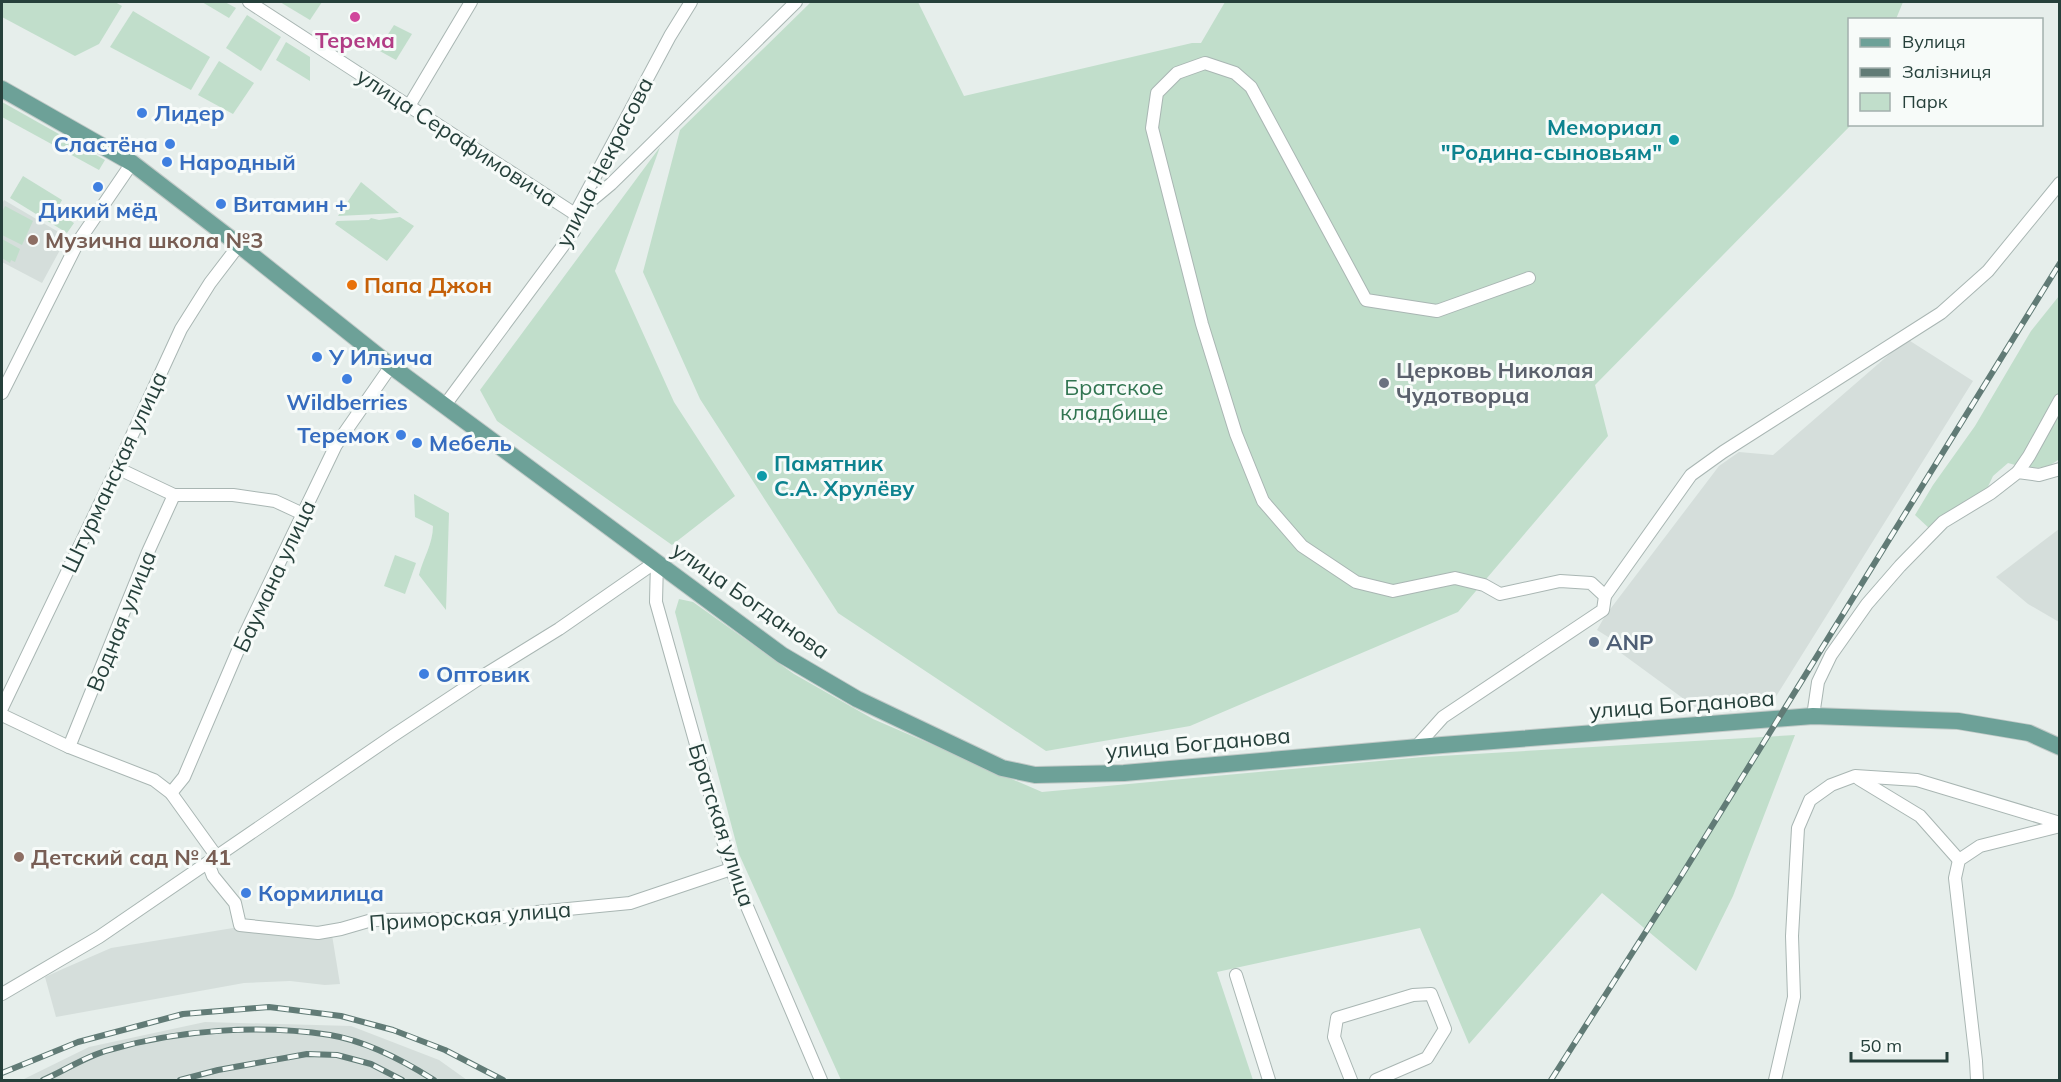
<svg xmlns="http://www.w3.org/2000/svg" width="2061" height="1082" viewBox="0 0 2061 1082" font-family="Mulish,sans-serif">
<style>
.built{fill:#d5dedb}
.green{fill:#c1decb}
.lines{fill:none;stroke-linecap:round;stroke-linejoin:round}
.minor-casing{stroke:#a9b6b3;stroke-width:14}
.major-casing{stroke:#c2cac8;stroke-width:18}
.minor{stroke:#fff;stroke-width:12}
.major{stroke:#6da198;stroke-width:16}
.rail-casing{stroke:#617b76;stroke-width:6}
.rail{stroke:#f7fbf9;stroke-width:4;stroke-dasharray:11;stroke-linecap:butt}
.hotel-dot{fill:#d1479c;stroke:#f7fbf9;stroke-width:2}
.shop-dot{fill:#3f7fe0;stroke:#f7fbf9;stroke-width:2}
.culture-dot{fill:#0f9aa8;stroke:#f7fbf9;stroke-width:2}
.education-dot{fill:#8d6e63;stroke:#f7fbf9;stroke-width:2}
.food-dot{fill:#e8710a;stroke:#f7fbf9;stroke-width:2}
.worship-dot{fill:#6b7280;stroke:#f7fbf9;stroke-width:2}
.service-dot{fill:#5c6f8a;stroke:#f7fbf9;stroke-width:2}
.labels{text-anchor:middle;stroke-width:6;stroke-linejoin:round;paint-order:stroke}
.hotel-label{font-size:22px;font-weight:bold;fill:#b23c85;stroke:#f7fbf9}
.shop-label{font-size:22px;font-weight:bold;fill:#366cbe;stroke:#f7fbf9;text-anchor:start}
.culture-label{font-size:22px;font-weight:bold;fill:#0d838f;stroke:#f7fbf9;text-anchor:end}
.street-label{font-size:22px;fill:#26403b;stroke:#f7fbf9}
.education-label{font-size:22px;font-weight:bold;fill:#785e54;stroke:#f7fbf9;text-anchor:start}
.food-label{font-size:22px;font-weight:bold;fill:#c56008;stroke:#f7fbf9;text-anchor:start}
.worship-label{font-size:22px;font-weight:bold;fill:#5b616d;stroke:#f7fbf9;text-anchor:start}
.park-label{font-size:22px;fill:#317551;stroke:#f7fbf9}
.service-label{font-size:22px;font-weight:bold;fill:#4e5e75;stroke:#f7fbf9;text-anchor:start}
</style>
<rect width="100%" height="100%" fill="#e6eeeb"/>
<!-- built -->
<g class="built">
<polygon points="4,200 67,237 42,283 2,262 2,204"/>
<polygon points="1907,339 1973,381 1775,698 1699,710 1610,645 1613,640 1597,630 1605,616 1719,466 1739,452 1773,455"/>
<polygon points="2059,529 2059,622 2028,604 1996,577"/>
<polygon points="258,924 332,935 340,984 325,985 290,981 244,983 56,1017 45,977 65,968 111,948"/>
<polygon points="205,1022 351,1026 439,1060 467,1080 22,1080 89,1047"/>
</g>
<!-- green -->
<g class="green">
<polygon points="2,2 115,2 122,6 99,44 75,56 2,17"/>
<polygon points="202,2 225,2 236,8 229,18"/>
<polygon points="280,2 322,2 310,20"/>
<polygon points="811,2 918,2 964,96 1192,43 1201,43 1225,2 1903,2 1896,19 1850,20 1851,125 1595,385 1608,436 1458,612 1190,726 1046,751 838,613 700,399 643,272 680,130"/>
<polygon points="133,11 210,57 191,90 110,47"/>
<polygon points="247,15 281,37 261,71 226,48"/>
<polygon points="394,25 412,34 396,60 378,50"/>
<polygon points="286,42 310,57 310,81 276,60"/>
<polygon points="219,61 254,83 233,114 198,95"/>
<polygon points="2,102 105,160 99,170 2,117"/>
<polygon points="660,147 615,271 674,402 735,496 672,545 497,421 480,390"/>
<polygon points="23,176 62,200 56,211 74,223 67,233 10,198"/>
<polygon points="361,182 399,213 338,216"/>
<polygon points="5,206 33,221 22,245 2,235 2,212"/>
<polygon points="400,217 414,226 387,261 335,224 337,221 369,220 371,218 379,220"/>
<polygon points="2,239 20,249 15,262 11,260 10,263 2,258"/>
<path d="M2059,296V459C2045,472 2025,468 2008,463L1993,476L1985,493L1931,530L1915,515L1933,485L1975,426L2031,331Z"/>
<path d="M414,494L449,513L446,610L419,575C423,558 433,544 433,526L415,517Z"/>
<polygon points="395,555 416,563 405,594 384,586"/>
<polygon points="679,599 693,602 794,674 873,719 1042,792 1423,757 1795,735 1733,896 1696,971 1602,893 1469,1044 1420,928 1217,972 1253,1080 841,1080 739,854 675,612"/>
</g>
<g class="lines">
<!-- minor casing -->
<g class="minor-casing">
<g id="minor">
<polyline points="249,2 575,214"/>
<polyline points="409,106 471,2"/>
<polyline points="581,209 611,184 796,2"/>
<polyline points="2,393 78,242 132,163"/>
<polyline points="445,405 574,231 575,214 670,36 691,2"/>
<polyline points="2018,472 2029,456 2060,400"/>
<polyline points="174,495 233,495 275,501 303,514"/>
<polyline points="657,561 656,602 731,869 821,1080"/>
<polyline points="1605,596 1691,475 1723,452 1941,313 1988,271 2060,183"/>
<polyline points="2,708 117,468 181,329 210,283 239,245"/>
<polyline points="2,715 69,747 154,780 171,793 217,857"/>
<polyline points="1813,716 1818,682 1831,655 1867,604 1900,566 1943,522 1991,493 2018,472 2039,475 2060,469"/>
<polyline points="69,747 148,552 174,495 117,468"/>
<polyline points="1416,747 1443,717 1603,610 1605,596 1591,583 1560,581 1500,594 1484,585 1455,578 1393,591 1356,582 1302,546 1263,501 1236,434 1202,324 1152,128 1157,93 1177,73 1205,63 1235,73 1251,87 1366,300 1437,311 1529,278"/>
<polyline points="1859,779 1920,816 1959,860"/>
<polyline points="171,793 184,777 245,634 336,445 391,366"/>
<polyline points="208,863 213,876 235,903 240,925 318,933 341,929 372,920 489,919 537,912 630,903 731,869"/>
<polyline points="1236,975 1269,1080"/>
<polyline points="2,994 99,937 394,735 486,674 559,629 657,561"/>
<polyline points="1351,1080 1334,1037 1337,1018 1413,995 1431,994 1445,1029 1427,1058 1376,1080"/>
<polyline points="1775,1080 1794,997 1792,936 1798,828 1810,800 1831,785 1855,776 1917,780 2060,823"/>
<polyline points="1977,1080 1976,1061 1955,878 1959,860 1980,846 2060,826"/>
</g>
</g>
<!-- major casing -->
<g class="major-casing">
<polyline id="major" points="2,89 132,163 239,245 391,366 782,655 857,699 1002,768 1035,775 1124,773 1442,745 1813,716 1958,721 2029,733 2060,747"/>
</g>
<!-- minor -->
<use href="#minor" class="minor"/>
<!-- major -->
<use href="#major" class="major"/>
<!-- rail casing -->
<g class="rail-casing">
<g id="rail">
<polyline points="2,1073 78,1042 183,1014 269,1007 341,1016 393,1030 445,1050 503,1080"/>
<path d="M43,1080C64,1071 86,1056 109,1050C178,1030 259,1024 330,1035C366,1041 404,1061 434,1080"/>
<polyline points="180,1080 218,1070 307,1054 337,1055 371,1064 402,1080"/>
<polyline points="1551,1080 1675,886 2060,263"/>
</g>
</g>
<!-- rail -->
<use href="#rail" class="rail"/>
</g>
<!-- markers -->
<circle class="hotel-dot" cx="355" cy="17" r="6"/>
<g class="shop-dot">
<circle cx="142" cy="113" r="6"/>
<circle cx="170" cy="144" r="6"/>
<circle cx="167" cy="162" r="6"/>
<circle cx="98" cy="187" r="6"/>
<circle cx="221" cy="204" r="6"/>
<circle cx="317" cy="357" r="6"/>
<circle cx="347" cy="379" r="6"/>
<circle cx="401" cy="435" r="6"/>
<circle cx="417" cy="443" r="6"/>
<circle cx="424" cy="674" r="6"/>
<circle cx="246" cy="893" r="6"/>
</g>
<g class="culture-dot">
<circle cx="1674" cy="140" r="6"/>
<circle cx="762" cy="476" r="6"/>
</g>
<g class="education-dot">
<circle cx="33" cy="240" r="6"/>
<circle cx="19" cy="857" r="6"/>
</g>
<circle class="food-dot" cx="352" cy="285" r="6"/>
<circle class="worship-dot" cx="1384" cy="383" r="6"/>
<circle class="service-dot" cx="1594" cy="642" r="6"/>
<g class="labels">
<!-- hotel labels -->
<g class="hotel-label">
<text x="355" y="48">Терема</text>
</g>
<!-- shop labels -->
<g class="shop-label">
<text x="154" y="121">Лидер</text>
<text x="158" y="152" text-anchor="end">Сластёна</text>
<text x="179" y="170">Народный</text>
<text x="233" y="212">Витамин +</text>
<text x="98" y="218" text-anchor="middle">Дикий мёд</text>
<text x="329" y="365">У Ильича</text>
<text x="347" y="410" text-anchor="middle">Wildberries</text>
<text x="389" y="443" text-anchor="end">Теремок</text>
<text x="429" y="451">Мебель</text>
<text x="436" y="682">Оптовик</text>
<text x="258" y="901">Кормилица</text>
</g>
<!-- culture labels -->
<g class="culture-label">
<text x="1662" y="135">Мемориал<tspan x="1662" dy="25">"Родина-сыновьям"</tspan></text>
<text x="774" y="471" text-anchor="start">Памятник<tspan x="774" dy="25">С.А. Хрулёву</tspan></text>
</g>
<!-- street labels -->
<g class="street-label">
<text transform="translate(457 137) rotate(33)" y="8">улица Серафимовича</text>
<text transform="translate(604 162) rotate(-63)" y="8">улица Некрасова</text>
<text transform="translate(114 472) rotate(-65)" y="8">Штурманская улица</text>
<text transform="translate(274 576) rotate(-65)" y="8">Баумана улица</text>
<text transform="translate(751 600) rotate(35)" y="8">улица Богданова</text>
<text transform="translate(121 621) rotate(-68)" y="8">Водная улица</text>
<text transform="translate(1682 704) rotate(-4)" y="8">улица Богданова</text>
<text transform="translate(1198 743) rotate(-5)" y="8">улица Богданова</text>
<text transform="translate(722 825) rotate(72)" y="8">Братская улица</text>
<text transform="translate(470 916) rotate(-4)" y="8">Приморская улица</text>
</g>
<!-- education labels -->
<g class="education-label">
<text x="45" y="248">Музична школа №3</text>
<text x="31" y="865">Детский сад № 41</text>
</g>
<!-- food labels -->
<g class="food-label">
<text x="364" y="293">Папа Джон</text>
</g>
<!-- worship labels -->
<g class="worship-label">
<text x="1396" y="378">Церковь Николая<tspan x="1396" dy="25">Чудотворца</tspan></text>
</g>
<!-- park labels -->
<g class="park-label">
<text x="1114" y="395">Братское<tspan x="1114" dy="25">кладбище</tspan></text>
</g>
<!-- service labels -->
<g class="service-label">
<text x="1606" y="650">ANP</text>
</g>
</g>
<!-- border -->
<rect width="2061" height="1082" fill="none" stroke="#26403b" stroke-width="6"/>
<!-- legend -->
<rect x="1848" y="18" width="195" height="108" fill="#f7fbf9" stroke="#a3b0ad" stroke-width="1.5"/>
<rect x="1860" y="38" width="30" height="9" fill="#6da198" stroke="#a3b0ad" stroke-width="1.5"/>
<text x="1902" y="48" font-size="18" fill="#26403b">Вулиця</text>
<rect x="1860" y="68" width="30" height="9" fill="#617b76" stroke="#a3b0ad" stroke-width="1.5"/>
<text x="1902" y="78" font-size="18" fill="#26403b">Залізниця</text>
<rect x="1860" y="93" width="30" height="18" fill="#c1decb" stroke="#a3b0ad" stroke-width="1.5"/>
<text x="1902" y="108" font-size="18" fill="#26403b">Парк</text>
<!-- scale -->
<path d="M1851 1052v9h96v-9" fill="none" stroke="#26403b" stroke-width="3"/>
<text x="1860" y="1052" font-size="18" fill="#26403b" stroke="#f7fbf9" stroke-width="4.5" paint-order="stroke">50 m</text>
</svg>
